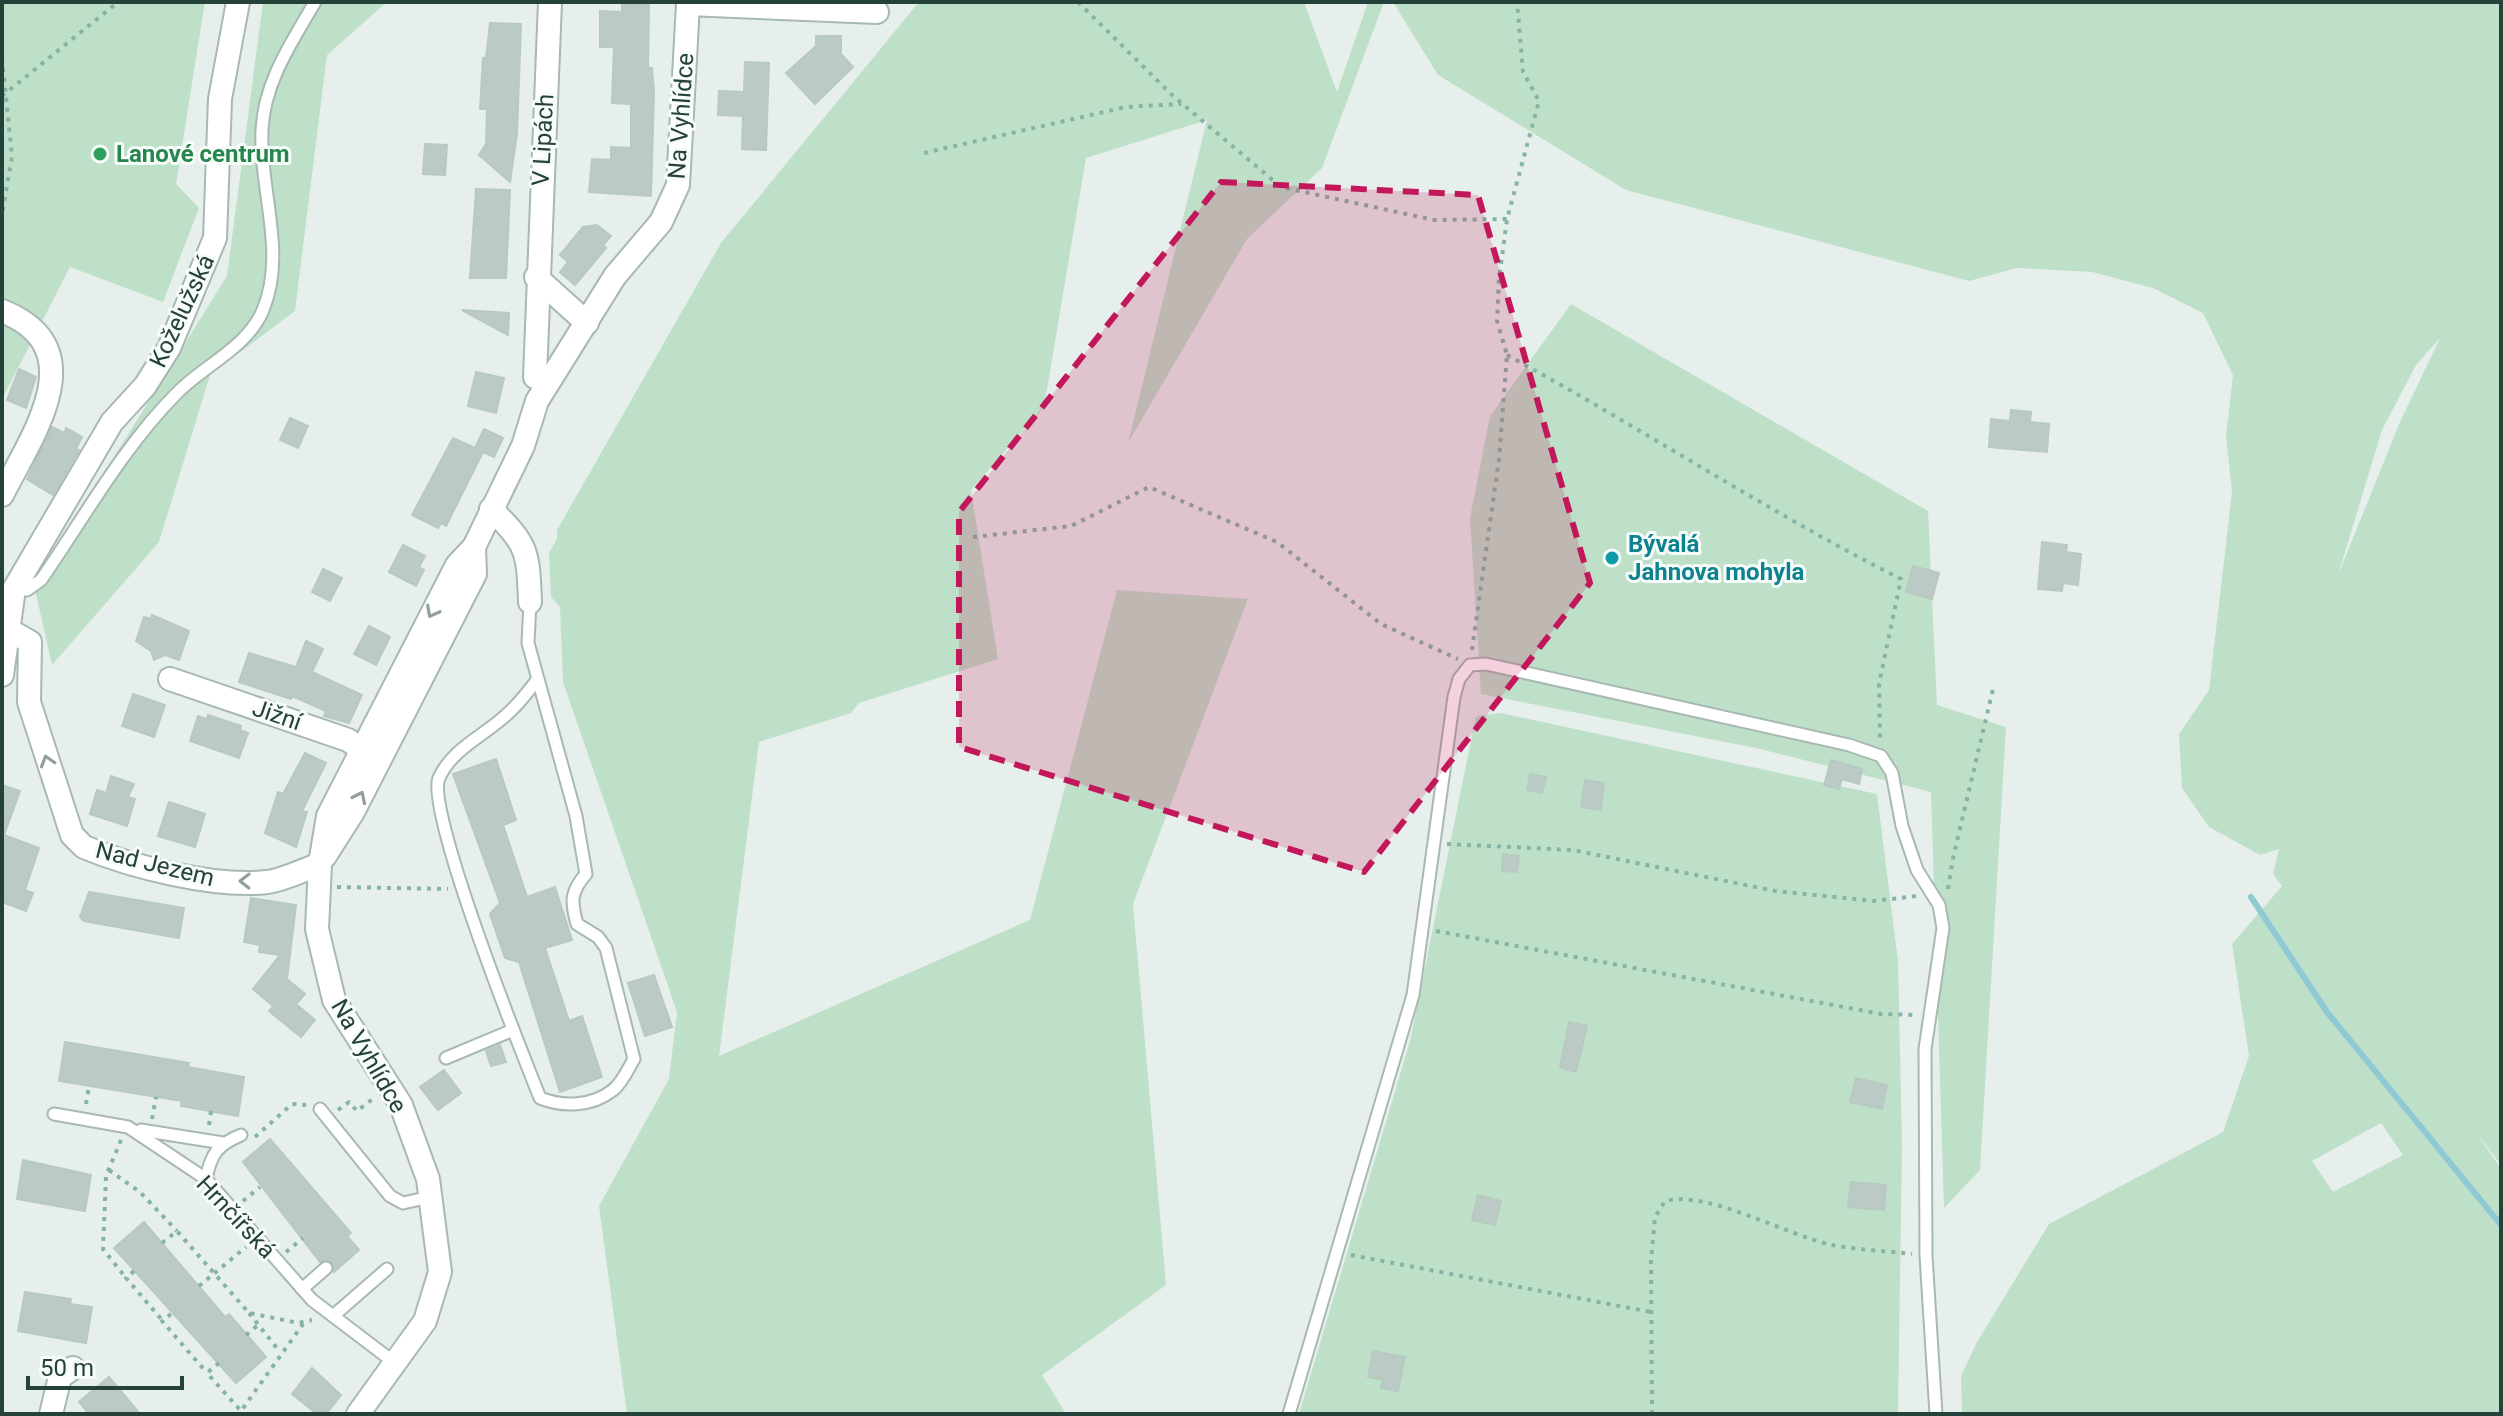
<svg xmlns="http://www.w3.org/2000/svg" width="2503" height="1416" viewBox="0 0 2503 1416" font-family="Roboto,sans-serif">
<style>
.green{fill:#bfe0c8;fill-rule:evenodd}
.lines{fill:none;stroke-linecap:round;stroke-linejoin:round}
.stream{stroke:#8ec9d4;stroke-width:6}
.building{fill:#bbcac4;stroke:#b8c9c2;stroke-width:2}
.lane-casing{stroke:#a8b8b2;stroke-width:15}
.street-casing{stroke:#a8b8b2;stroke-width:26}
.path{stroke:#86b3a5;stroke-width:4;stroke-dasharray:4 6;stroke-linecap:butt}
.lane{stroke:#fff;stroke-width:11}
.street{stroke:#fff;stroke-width:22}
.oneway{stroke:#92a09c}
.marked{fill:#c2185b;fill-opacity:0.2;stroke:#c2185b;stroke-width:6;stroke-dasharray:16 10;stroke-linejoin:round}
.leisure-dot{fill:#2e9e5b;stroke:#f7fbf9;stroke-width:3}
.culture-dot{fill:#0f9aa8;stroke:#f7fbf9;stroke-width:3}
.labels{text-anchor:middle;stroke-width:6;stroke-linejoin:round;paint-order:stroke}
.street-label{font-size:24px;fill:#24423a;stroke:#f7fbf9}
.leisure-label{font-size:24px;font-weight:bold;fill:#27864d;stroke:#f7fbf9;text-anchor:start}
.culture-label{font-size:24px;font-weight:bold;fill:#0d838f;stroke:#f7fbf9;text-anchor:start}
</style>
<rect width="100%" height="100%" fill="#e6efeb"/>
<!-- green -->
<g class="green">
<polygon points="2,2 205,2 176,184 199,208 163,302 70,267 2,399"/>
<polygon points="263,2 387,2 327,55 295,311 210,375 159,542 52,665 34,585 227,276"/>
<polygon points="919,2 1304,2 1337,92 1368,2 1384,2 1322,168 1247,239 1128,443 1207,120 1086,158 1044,407 971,490 998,659 859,703 851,713 759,742 719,1056 1030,920 1117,590 1248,599 1133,904 1166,1285 1042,1375 1066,1414 627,1414 599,1206 669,1079 677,1012 563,682 560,607 551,597 549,553 557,539 557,530 721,243"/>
<path d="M1393,2H2501V1165L2476,1132L2501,1169V1414H1962L1961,1376L1977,1342L2049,1224L2223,1132L2249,1056L2232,944L2282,886L2273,874L2279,849L2260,855L2209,827L2182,788L2179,734L2209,690L2232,492L2226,436L2233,375L2203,313L2153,288L2092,272L2017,268L1969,281L1626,190L1438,75ZM2440,338L2400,422L2338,575L2382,430L2416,365ZM2381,1123L2403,1155L2333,1192L2312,1161Z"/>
<polygon points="1571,304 1928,511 1937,705 2006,727 1980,1170 1944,1208 1931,792 1756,748 1481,694 1470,518 1490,416"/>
<polygon points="1501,713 1877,794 1898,961 1902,1144 1898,1414 1299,1414 1410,1041 1476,716"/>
</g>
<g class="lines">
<!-- stream -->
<polyline class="stream" points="2251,897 2327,1012 2501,1225"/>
</g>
<!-- building -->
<g class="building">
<polygon points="622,2 649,2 648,68 652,68 654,92 651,196 589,192 592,159 611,160 611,147 631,148 631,104 612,103 614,47 600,47 600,11 622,12"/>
<polygon points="490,23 521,24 517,134 510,182 479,155 486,144 487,109 480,109 483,58 486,58"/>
<polygon points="816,36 841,36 841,54 853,67 815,104 786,73 816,46"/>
<polygon points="745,62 769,63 766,150 742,149 743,116 718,115 719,91 744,92"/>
<polygon points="425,144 447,145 445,175 423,174"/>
<polygon points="476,189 510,190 506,278 470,278"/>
<polygon points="597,225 611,236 603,245 606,248 575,285 560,272 568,262 560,255 583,227"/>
<polygon points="462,310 509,313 508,335"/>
<polygon points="19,369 36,377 26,408 7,400"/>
<polygon points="476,372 504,378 496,413 468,406"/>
<polygon points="2011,410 2031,412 2030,422 2049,424 2047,452 1989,447 1991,419 2010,421"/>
<polygon points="290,418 308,426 298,448 280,440"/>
<polygon points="52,427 64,433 66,428 82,437 76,449 79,450 53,495 27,479"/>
<polygon points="484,429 503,438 494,457 483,452 446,526 441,523 438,528 412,515 453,438 475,448"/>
<polygon points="2042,542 2067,545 2066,552 2081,554 2078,585 2063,583 2062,591 2038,589"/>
<polygon points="403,545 425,556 419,567 424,570 416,586 389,572"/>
<polygon points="1913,566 1939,573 1932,599 1906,592"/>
<polygon points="323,569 342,578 330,601 312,592"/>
<polygon points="152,615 189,631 179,660 165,655 154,660 151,651 136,641 144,617 151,619"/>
<polygon points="369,626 390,637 376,665 354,654"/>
<polygon points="306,641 323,649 312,672 362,695 349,723 324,716 326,711 292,696 291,699 239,682 249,653 296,667"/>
<polygon points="133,694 165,705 154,737 122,726"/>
<polygon points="208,715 241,726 240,730 248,733 239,758 190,741 198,716 207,719"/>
<polygon points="305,753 326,763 302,811 307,812 296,847 265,833 278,792 283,794"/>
<polygon points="496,759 516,820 503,825 527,897 555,887 572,940 545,948 569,1021 582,1016 602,1077 560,1092 519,962 505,958 490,914 500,903 453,774"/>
<polygon points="1831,760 1862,769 1859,784 1842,779 1839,789 1824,785"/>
<polygon points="1530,774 1546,777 1542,793 1527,790"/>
<polygon points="111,776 134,784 128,797 135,799 127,826 90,814 97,790 106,793"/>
<polygon points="1585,780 1604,783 1601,810 1581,807"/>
<polygon points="2,785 20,791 4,835 39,848 25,890 33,893 26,911 2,902"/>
<polygon points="169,802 205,814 195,847 158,836"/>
<polygon points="1503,854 1519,856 1517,872 1502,871"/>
<polygon points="89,892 184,908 179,938 84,921 80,917"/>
<polygon points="251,898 296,905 287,979 305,994 296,1004 315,1020 301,1037 269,1011 273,1006 253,989 280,955 259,952 260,945 244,942"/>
<polygon points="654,975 672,1027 645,1036 628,983"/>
<polygon points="1569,1022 1587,1026 1576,1072 1560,1067"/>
<polygon points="65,1042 189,1063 188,1067 244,1077 238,1116 181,1106 182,1101 59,1081"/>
<polygon points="500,1045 506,1062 491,1066 486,1051"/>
<polygon points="444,1070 461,1093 438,1110 420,1087"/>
<polygon points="1856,1078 1887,1085 1882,1109 1850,1102"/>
<polygon points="270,1139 351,1233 347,1236 359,1250 334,1272 333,1263 320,1262 243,1162"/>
<polygon points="23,1160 91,1175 85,1211 17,1199"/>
<polygon points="1851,1182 1886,1185 1884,1210 1848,1207"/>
<polygon points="1478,1195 1501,1201 1495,1225 1472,1220"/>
<polygon points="144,1222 225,1317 229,1314 266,1357 236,1383 114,1248"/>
<polygon points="25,1292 71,1299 70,1304 92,1307 86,1343 18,1331"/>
<polygon points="1373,1351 1405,1357 1398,1391 1381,1388 1383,1380 1368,1377"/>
<polygon points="312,1368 341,1395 326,1414 317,1414 292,1394"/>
<polygon points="109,1377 140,1414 89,1414 79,1402"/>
</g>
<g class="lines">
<!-- lane casing -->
<g class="lane-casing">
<g id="lane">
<path d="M15,589L27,590L41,580C84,518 123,447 177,393C204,365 247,348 263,310C287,253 259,189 262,130C264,82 292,42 315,2"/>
<path d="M530,602L528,643L576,816L586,874C570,892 571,902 577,924L598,937L606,948L634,1059C628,1069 622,1083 613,1090C592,1107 562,1107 540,1098C522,1053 425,810 439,778C452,749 482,737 505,716C517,706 528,692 537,680"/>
<polyline points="446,1058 513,1030"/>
<polyline points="320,1109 390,1196 403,1203 430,1197"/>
<polyline points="54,1114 128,1127 206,1179 312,1300 395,1363"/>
<polyline points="141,1130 223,1143"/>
<path d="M206,1179C211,1154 217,1145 241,1135"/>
<polyline points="302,1289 326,1268"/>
<polyline points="333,1316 387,1269"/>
<polyline points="1289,1414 1413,995 1454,697 1459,679 1470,665 1486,664 1849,745 1881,756 1892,773 1902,826 1917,870 1939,905 1943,928 1925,1049 1926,1256 1936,1414"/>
</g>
</g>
<!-- street casing -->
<g class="street-casing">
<g id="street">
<polyline points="536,277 587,323"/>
<path d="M2,311C95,348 33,434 2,495"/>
<polyline points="535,377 550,2"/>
<path d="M491,509C528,545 528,551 530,602"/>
<path d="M9,630L30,642L29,702L72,835L84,847C132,867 215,888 267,882C284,880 303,870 320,864"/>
<polyline points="2,675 14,589 112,422 145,386 169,348 215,238 220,99 238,2"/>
<polyline points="170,679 348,740 371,756"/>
<polyline points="325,856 353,812 475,574 474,547"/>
<polyline points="51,1414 60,1377 73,1368"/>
<polyline points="358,1414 425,1321 440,1272 428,1179 401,1105 334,1000 317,929 320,864 328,816 457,565 474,547 523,446 537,401 615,276 661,222 678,185 688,4 877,12"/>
</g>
</g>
<!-- path -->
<g class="path">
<polyline points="1078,2 1173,96 1281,187 1434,220 1507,219"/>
<polyline points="2,58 12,156 2,215"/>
<polyline points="2,96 118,2"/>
<polyline points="924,153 1126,107 1181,104"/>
<path d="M1507,355C1640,427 1766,511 1901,579L1879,684L1880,741"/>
<polyline points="973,537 1071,526 1149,487 1277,542 1381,624 1458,659"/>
<polyline points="1472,650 1499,459 1507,355 1497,321 1499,279 1507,219 1539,101 1523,72 1517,2"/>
<polyline points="1447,844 1573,850 1775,891 1874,901 1917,896"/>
<polyline points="337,887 448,889"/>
<polyline points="1948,889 1953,858 1993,689"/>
<polyline points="1436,931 1881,1014 1916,1015"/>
<polyline points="86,1104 89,1086"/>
<polyline points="338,1110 349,1102 357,1111 374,1098"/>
<polyline points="152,1119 156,1097"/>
<polyline points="209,1125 211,1111"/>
<polyline points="255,1137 292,1104 306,1105"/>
<polyline points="121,1140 106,1176 103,1249 126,1278"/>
<polyline points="109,1170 140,1192 177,1231"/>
<polyline points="243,1201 260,1187"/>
<polyline points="162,1243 177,1231 249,1313 298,1323 312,1320"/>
<polyline points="286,1252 303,1238"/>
<polyline points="1351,1255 1651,1312"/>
<polyline points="134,1271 126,1278 162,1320"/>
<polyline points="199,1286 246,1247"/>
<polyline points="249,1313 280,1352"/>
<polyline points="171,1314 162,1321 207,1373"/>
<polyline points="246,1335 258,1325"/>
<polyline points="219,1363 207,1373 241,1411 303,1324"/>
<path d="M1652,1414L1651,1261L1655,1217L1665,1201C1708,1190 1786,1235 1832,1245C1858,1250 1886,1251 1912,1254"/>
</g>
<!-- lane -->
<use href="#lane" class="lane"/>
<!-- street -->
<use href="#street" class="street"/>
</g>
<!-- one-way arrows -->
<defs><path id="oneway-chevron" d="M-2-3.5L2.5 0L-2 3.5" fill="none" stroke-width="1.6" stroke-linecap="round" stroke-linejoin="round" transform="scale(2)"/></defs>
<g class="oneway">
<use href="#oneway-chevron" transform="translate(432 612) rotate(118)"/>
<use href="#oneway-chevron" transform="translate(47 761) rotate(-107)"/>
<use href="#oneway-chevron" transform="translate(360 797) rotate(-64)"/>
<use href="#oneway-chevron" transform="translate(245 881) rotate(-179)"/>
</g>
<!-- marked area -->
<path class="marked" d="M1221,182L1478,195L1590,583L1364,872L959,747V512Z"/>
<!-- markers -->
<circle class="leisure-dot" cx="100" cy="154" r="8"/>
<circle class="culture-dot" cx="1612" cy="558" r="8"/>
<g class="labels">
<!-- street labels -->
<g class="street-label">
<text transform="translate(681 116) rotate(-86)" y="8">Na Vyhlídce</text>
<text transform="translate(543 140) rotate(-87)" y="8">V Lipách</text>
<text transform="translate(182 311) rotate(-65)" y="8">Koželužská</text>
<text transform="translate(277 715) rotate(19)" y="8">Jižní</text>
<text transform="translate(155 864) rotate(14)" y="8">Nad Jezem</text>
<text transform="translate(369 1056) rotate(60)" y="8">Na Vyhlídce</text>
<text transform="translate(236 1217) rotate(47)" y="8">Hrnčířská</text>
</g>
<!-- leisure labels -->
<g class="leisure-label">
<text x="116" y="162">Lanové centrum</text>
</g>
<!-- culture labels -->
<g class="culture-label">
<text x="1628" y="552">Bývalá<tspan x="1628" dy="28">Jahnova mohyla</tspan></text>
</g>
</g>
<!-- border -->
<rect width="2503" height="1416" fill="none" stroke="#24423a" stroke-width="8"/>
<!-- scale -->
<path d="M28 1376v12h154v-12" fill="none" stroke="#24423a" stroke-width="4"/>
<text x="40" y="1376" font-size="24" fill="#24423a" stroke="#f7fbf9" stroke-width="6" paint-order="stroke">50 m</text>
</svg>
